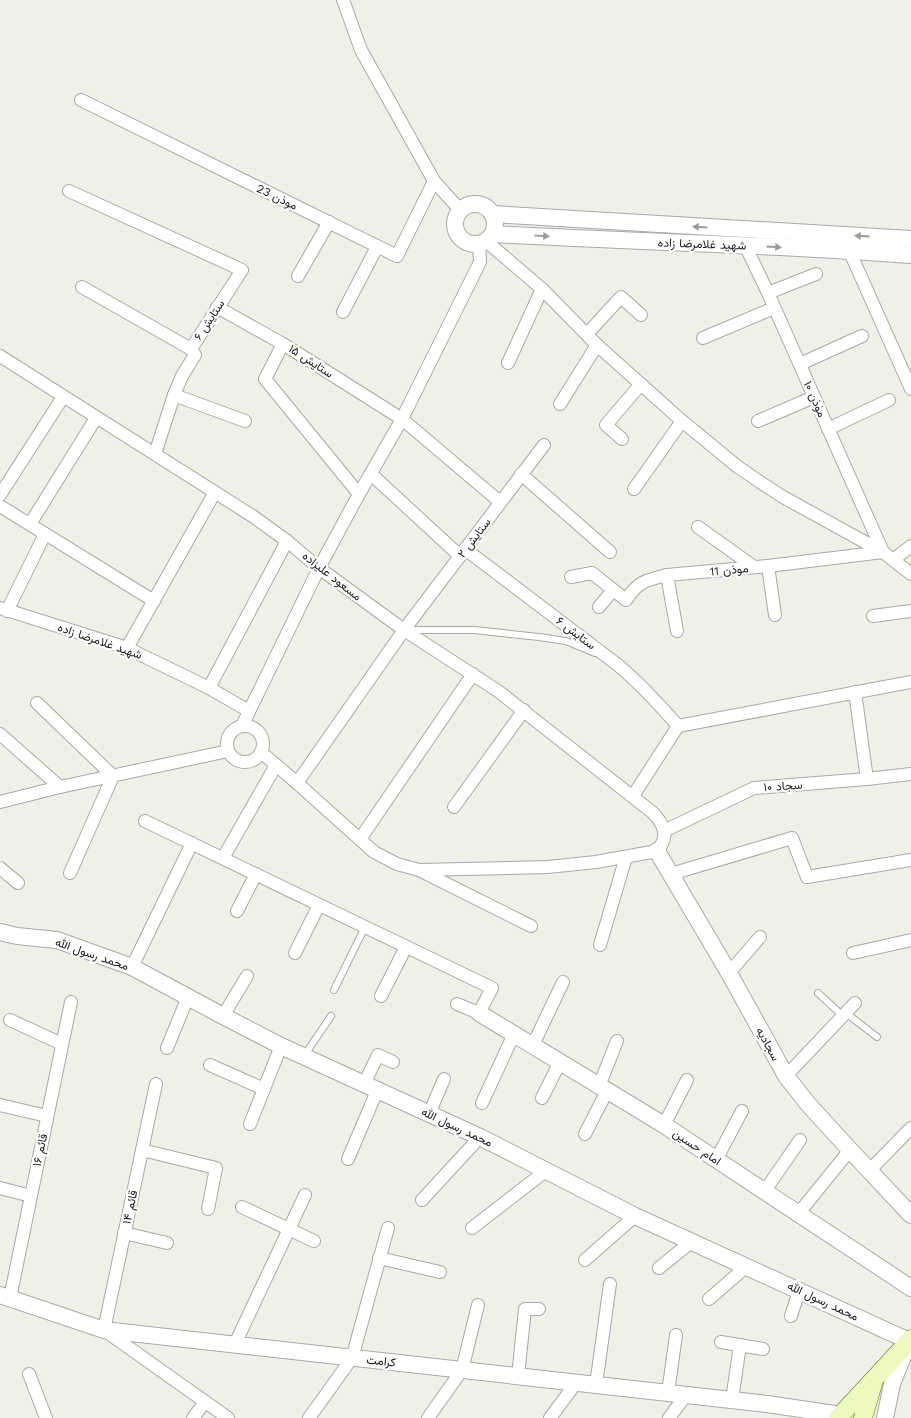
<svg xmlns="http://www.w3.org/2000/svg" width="911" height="1418" viewBox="0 0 911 1418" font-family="'Work Sans',Vazirmatn,sans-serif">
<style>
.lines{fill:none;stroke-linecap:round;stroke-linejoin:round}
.service-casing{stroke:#a8a8a8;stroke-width:8}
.minor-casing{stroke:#a8a8a8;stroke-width:14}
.tertiary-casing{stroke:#a8a8a8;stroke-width:18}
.secondary-casing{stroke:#5c7a07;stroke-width:19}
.service{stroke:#fff;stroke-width:6}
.minor{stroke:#fff;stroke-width:12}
.tertiary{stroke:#fff;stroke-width:16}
.secondary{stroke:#edf9be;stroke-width:18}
.oneway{fill:#9b9b9b}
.labels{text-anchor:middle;stroke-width:4.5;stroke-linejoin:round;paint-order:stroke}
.street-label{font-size:12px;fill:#212121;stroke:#fff}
</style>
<rect width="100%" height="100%" fill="#f1f0e8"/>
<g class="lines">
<!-- service casing -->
<g class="service-casing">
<g id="service">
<polyline points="408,630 474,630 539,637 566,641 595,653"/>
<polyline points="334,990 365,927"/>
<polyline points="818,993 843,1016"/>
<polyline points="846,1013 877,1037"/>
<polyline points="304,1056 331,1016"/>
</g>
</g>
<!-- minor casing -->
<g class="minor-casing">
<g id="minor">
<polyline points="343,0 361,50 419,154 434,181 460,210"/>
<polyline points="81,100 397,256 434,181"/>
<polyline points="69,191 242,270 191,349 195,355 182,376 174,395 155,454"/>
<polyline points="486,241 542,289 597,345 682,421 738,467 760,482 783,497 883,552 911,574"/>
<polyline points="849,250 911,389"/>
<polyline points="298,276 329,222"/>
<polyline points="82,287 191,349"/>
<polyline points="768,293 816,274"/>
<polyline points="217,307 283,344 402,419 500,502"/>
<polyline points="343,312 377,247"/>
<polyline points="587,334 621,297 641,315"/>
<polyline points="703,338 774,308"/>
<polyline points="283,344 265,379 359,494"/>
<path d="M0,356L254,517L287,541L319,568L404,630L498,691L652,812C664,824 670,836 657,851L596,862L548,867L419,870L397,864L374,852L297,783L261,752"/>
<polyline points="508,363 542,289"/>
<polyline points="800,364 862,336"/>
<polyline points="174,395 245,421"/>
<polyline points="560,404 597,345"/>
<polyline points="758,421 814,397"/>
<polyline points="828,429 889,400"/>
<polyline points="622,439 606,425 641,384"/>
<polyline points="371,474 460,556"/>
<polyline points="521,474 610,552"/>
<polyline points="634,489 682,421"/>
<polyline points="0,495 63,397"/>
<polyline points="0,506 154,601"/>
<polyline points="30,524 96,418"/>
<polyline points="698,527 754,567"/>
<path d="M465,549L614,662C638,681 658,703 678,726"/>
<polyline points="893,560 911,546"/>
<polyline points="768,566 775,615"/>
<polyline points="667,575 677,631"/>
<path d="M571,577L592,573L626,600C638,582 645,580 667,575L768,566L883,552L768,293L745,245"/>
<polyline points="599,607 613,590"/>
<polyline points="0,608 127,648 209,688 249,711"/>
<polyline points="7,611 45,534"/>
<polyline points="873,616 911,611"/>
<polyline points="127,648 215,492"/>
<polyline points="209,688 287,541"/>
<polyline points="855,692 867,779"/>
<polyline points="37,703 113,776 70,873"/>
<circle cx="245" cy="744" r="18"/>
<polyline points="242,726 319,568 359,494 402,419 480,262 479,244"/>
<polyline points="678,726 911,682"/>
<polyline points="0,734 60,787"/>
<polyline points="297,783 404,630 544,445"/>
<polyline points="633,796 678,726"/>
<polyline points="0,802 60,787 228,751"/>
<polyline points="454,807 524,710"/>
<polyline points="145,821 492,988 479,1013 457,1004"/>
<polyline points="664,831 754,788 867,779 911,774"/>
<polyline points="360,839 473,674"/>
<polyline points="223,858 276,765"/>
<polyline points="0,868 18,883"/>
<polyline points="421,871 531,926"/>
<polyline points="671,874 792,838 807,877 911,860"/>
<polyline points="237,911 256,874"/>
<polyline points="600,945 626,857"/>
<polyline points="295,953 319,905"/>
<polyline points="853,953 911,940"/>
<polyline points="132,967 192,843"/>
<polyline points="729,973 760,937"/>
<polyline points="381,996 406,947"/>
<polyline points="223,1016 247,976"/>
<polyline points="10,1020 62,1044"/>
<polyline points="533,1045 563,982"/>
<polyline points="167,1048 188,997"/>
<polyline points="210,1065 264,1089"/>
<polyline points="786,1076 855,1003"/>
<polyline points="156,1084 104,1330 228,1418"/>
<polyline points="364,1084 378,1055 393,1062"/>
<polyline points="599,1086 617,1041"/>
<polyline points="542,1098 560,1062"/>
<polyline points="482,1103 514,1034"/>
<polyline points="0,1105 47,1116"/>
<polyline points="429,1114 444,1079"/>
<polyline points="250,1124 281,1046"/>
<polyline points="664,1125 687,1080"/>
<polyline points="585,1134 607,1091"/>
<polyline points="142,1150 216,1168 208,1209"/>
<polyline points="348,1159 377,1091"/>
<polyline points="716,1160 742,1111"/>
<polyline points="870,1170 911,1128"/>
<polyline points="0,1188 31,1196"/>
<polyline points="764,1192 800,1140"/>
<polyline points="422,1200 480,1137"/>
<polyline points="242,1207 314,1241"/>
<polyline points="798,1214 850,1150"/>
<polyline points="472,1228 547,1170"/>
<polyline points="124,1233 167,1243"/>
<polyline points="379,1258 440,1272"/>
<polyline points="585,1260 635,1216"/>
<polyline points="659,1268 691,1242"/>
<polyline points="10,1298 71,1002"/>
<polyline points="709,1299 747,1266"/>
<polyline points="791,1316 799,1291"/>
<polyline points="721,1342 763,1349"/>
<polyline points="235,1344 305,1195"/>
<polyline points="29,1374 46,1418"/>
<polyline points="518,1376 525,1309 539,1309"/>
<polyline points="596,1385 610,1284"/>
<polyline points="668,1393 676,1335"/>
<polyline points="732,1400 740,1345"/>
<polyline points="193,1418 205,1402"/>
<polyline points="309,1418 352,1358 388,1228"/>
<polyline points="428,1418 462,1370 478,1305"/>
<polyline points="550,1418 576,1383"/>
<polyline points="669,1418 686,1395"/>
</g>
</g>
<!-- tertiary casing -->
<g class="tertiary-casing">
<g id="tertiary">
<circle cx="475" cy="224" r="20"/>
<polyline points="493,214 911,239"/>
<path d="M493,234C632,242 772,244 911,255"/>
<polyline points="657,851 729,973 786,1076 808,1104 850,1150 911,1215"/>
<polyline points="0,932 17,936 57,940 132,967 223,1016 281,1046 480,1137 635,1216 909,1341 892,1384 885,1418"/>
<polyline points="479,1013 664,1125 911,1288"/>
<polyline points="0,1295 104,1330 767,1404 841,1415"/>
</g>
</g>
<!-- secondary casing -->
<g class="secondary-casing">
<g id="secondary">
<polyline points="838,1418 911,1339"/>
<polyline points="863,1418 874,1380"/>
</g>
</g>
<!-- service -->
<use href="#service" class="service"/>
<!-- minor -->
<use href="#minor" class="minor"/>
<!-- tertiary -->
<use href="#tertiary" class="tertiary"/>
<!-- secondary -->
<use href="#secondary" class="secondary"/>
</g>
<!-- one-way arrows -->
<defs><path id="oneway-solid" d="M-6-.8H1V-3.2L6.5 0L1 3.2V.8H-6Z" transform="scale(1.25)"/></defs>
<g class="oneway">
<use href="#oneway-solid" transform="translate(700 227) rotate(-177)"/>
<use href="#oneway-solid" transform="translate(542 236) rotate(3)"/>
<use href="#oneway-solid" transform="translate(862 236) rotate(-177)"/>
<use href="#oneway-solid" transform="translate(774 247) rotate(3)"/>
</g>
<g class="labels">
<!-- street labels -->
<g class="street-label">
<text transform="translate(277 197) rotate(26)" y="4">موذن 23</text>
<text transform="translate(702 244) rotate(2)" y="4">شهید غلامرضا زاده</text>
<text transform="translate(209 320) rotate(-57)" y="4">ستایش ۶</text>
<text transform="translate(311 361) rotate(33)" y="4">ستایش ۱۵</text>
<text transform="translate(815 399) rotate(66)" y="4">موٰذن ۱۰</text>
<text transform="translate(474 538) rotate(-53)" y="4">ستایش ۲</text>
<text transform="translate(729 570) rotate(-5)" y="4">موذن 11</text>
<text transform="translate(332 576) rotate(38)" y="4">مسعود علیزاده</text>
<text transform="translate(576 633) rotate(37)" y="4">ستایش ۶</text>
<text transform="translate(100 641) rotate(19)" y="4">شهید غلامرضا زاده</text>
<text transform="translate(783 786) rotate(-4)" y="4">سجاد ۱۰</text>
<text transform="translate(92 954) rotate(19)" y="4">محمد رسول الله</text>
<text transform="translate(768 1044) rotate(61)" y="4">سجادیه</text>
<text transform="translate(457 1127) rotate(25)" y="4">محمد رسول الله</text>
<text transform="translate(697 1147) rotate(34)" y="4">امام حسین</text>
<text transform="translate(40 1150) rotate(-78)" y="4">قائم ۱۶</text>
<text transform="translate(130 1207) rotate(-78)" y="4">قائم ۱۴</text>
<text transform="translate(823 1301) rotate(25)" y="4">محمد رسول الله</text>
<text transform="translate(381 1361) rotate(6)" y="4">کرامت</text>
</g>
</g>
</svg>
